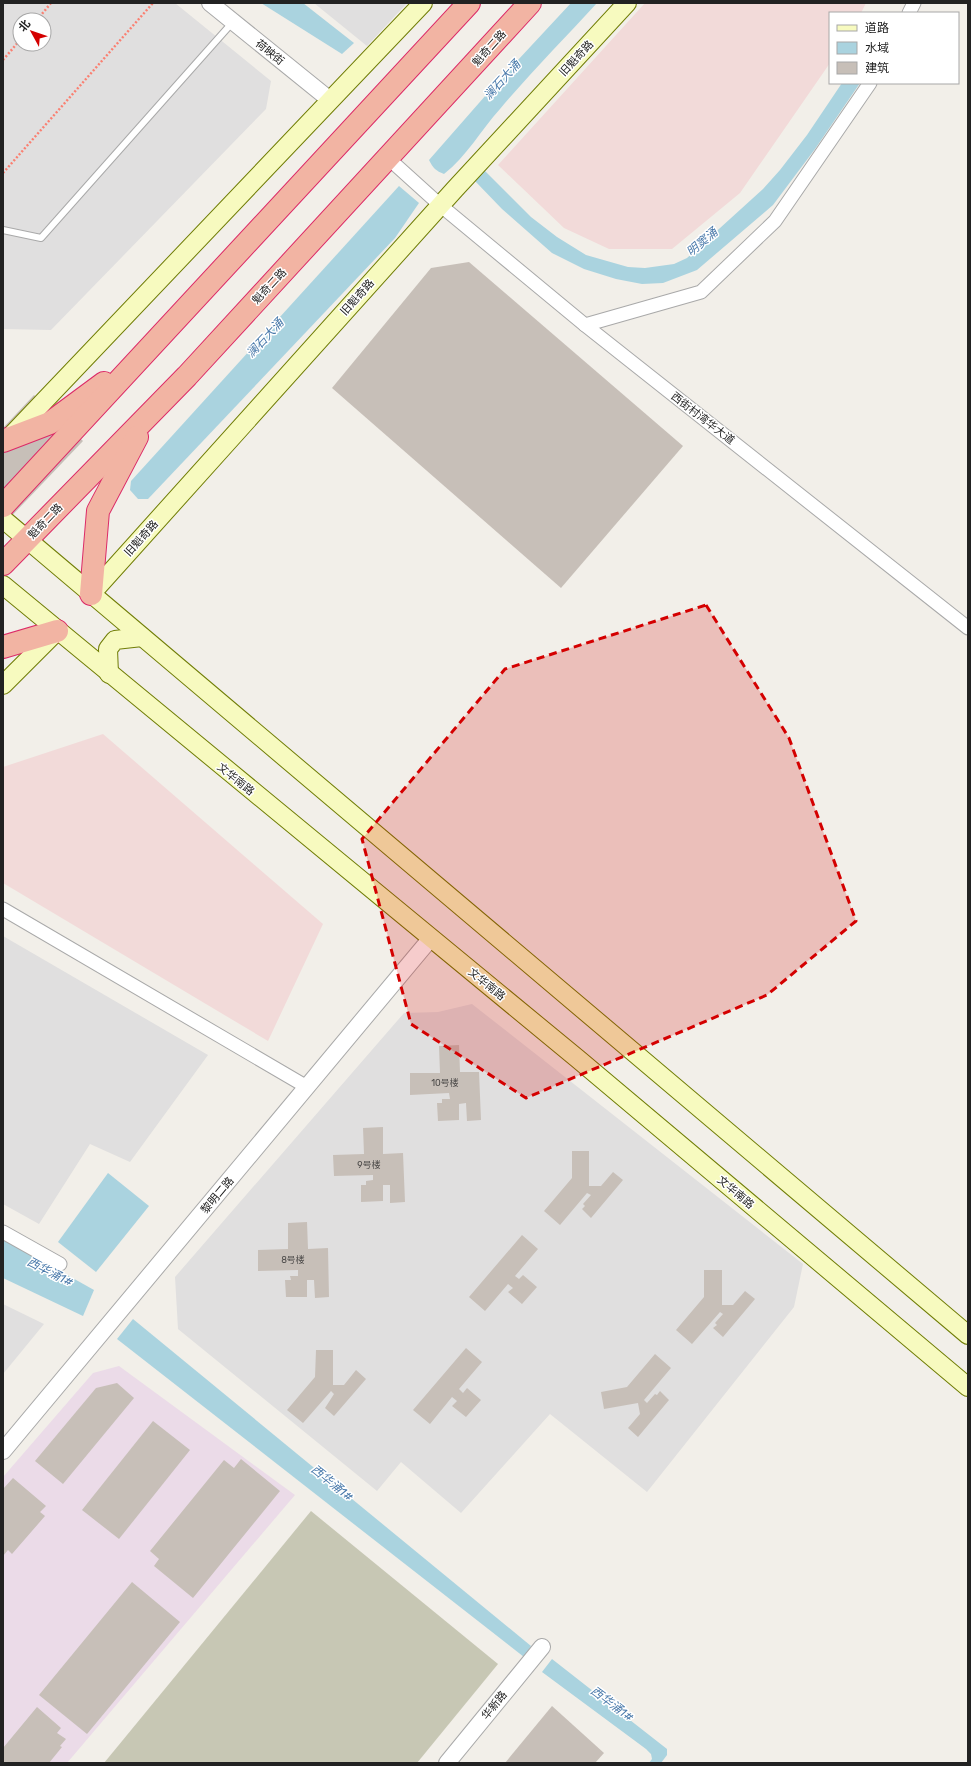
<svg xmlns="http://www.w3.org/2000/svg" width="971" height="1766" viewBox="0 0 971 1766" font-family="Rubik,'Noto Sans SC',sans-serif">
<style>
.residential{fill:#e0dfdf;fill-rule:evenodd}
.commercial{fill:#f2dad9}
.industrial{fill:#ebdbe8}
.construction{fill:#c7c7b4}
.water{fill:#aad3df}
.building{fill:#c7bfb8}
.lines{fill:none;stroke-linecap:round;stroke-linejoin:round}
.service-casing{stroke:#a9a9a9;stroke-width:8}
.minor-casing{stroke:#a9a9a9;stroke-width:15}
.tertiary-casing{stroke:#a9a9a9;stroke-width:18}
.secondary-casing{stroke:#707d05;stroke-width:20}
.trunk-casing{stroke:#dc2a67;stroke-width:24}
.path{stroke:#fa8072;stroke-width:2.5;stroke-dasharray:2 2;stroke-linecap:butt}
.service{stroke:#fff;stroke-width:6}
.minor{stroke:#fff;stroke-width:13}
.tertiary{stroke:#fff;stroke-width:16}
.secondary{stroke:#f7fabf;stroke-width:18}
.trunk{stroke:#f2b4a3;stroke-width:22}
.marked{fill:#d40000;fill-opacity:0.2;stroke:#d40000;stroke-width:3;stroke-dasharray:8 5;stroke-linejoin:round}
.labels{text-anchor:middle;stroke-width:3;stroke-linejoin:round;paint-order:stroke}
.number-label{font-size:9px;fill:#4b4948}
.street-label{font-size:11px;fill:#222;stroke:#fff}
.water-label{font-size:12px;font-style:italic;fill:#4a7aab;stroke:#fff}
</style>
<rect width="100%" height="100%" fill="#f2efe9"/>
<!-- residential -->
<g class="residential">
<path d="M3,3H175L271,81L266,109L51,330L3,329ZM20,20H44V44H20Z"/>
<polygon points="314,3 407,3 367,46"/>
<polygon points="3,936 208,1055 130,1162 90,1144 39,1224 3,1204"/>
<polygon points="472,1004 803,1264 794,1307 647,1492 550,1414 461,1513 401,1462 377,1491 178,1329 175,1277 404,1013 438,1012"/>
<polygon points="3,1304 44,1324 3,1374"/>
</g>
<!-- commercial -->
<g class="commercial">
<polygon points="645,3 866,3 861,13 830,13 830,63 740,193 672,249 609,249 564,228 498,165"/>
<polygon points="103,734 323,924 268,1041 3,883 3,767"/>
</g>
<!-- industrial -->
<polygon class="industrial" points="119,1366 295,1495 67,1763 3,1763 3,1477 93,1373"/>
<!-- construction -->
<polygon class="construction" points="311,1511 498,1664 417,1763 104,1763"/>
<!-- water -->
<g class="water">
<polygon points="261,3 303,3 354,43 342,54"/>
<path d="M571,3H597C565,38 531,72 500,109C481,130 467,156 444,174C436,171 433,168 429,160L493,87Z"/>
<polygon points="842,83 860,83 815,149 773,205 697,270 663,283 642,284 616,279 584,269 552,253 502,209 475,181 484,170 531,217 557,237 586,255 628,267 645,268 674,264 687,258 763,189 780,170 807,135"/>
<polygon points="399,186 419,203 395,238 148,499 138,499 130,490 131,481"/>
<polygon points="108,1173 149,1206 96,1272 58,1242"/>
<polygon points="3,1239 94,1290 83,1316 3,1278"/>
<polygon points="133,1319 531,1646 524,1657 117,1339"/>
<polygon points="552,1659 667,1749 667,1755 661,1763 649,1763 652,1759 651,1754 646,1749 542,1672"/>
</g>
<!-- building -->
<g class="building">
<polygon points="469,262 683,446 561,588 332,388 431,268"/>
<polygon points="34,395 83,441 3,525 3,428"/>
<polygon points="459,1045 460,1072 479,1072 481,1120 467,1121 466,1103 459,1104 459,1120 438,1121 437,1103 442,1103 442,1099 450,1099 449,1093 410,1095 410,1073 440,1073 439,1046"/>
<polygon points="383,1127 383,1154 403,1153 405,1202 390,1203 390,1185 383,1185 383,1201 361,1202 361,1185 366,1185 366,1181 373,1180 373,1175 334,1176 333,1155 364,1154 363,1128"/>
<polygon points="572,1151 589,1151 589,1186 601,1186 613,1172 623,1180 591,1218 582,1209 585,1206 583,1204 591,1195 587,1193 560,1225 544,1211 572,1178"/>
<polygon points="307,1222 308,1249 328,1248 329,1297 315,1298 314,1280 307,1280 307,1297 286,1297 285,1280 291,1280 290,1276 298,1276 298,1270 258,1271 258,1250 288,1249 288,1223"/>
<polygon points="522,1235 538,1249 515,1276 519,1279 523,1275 537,1287 522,1304 508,1292 513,1288 508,1284 485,1311 469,1297"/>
<polygon points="704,1270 722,1270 722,1305 733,1305 745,1291 755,1299 723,1337 713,1328 717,1325 715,1323 723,1314 720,1312 692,1344 676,1330 704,1297"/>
<polygon points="466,1348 482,1362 459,1389 463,1393 467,1388 481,1400 466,1417 452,1406 457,1401 452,1397 430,1424 413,1410"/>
<polygon points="316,1350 333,1350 333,1385 344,1385 356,1370 366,1379 334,1416 325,1408 334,1394 331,1391 303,1423 287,1410 315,1377"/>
<polygon points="655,1354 671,1368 644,1400 647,1403 655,1394 657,1395 660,1391 669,1400 638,1437 628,1428 640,1414 638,1403 604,1409 601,1392 627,1387"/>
<polygon points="117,1383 134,1398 63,1484 35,1461 96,1388"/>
<polygon points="153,1421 190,1450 119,1539 82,1510"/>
<polygon points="241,1459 280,1491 193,1598 154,1566 159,1559 150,1551 224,1460 234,1468"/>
<polygon points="13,1478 46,1506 40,1512 45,1516 12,1554 8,1550 3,1556 3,1489"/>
<polygon points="132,1582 180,1622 87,1734 39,1695"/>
<polygon points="552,1706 604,1753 595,1763 505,1763"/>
<polygon points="37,1707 61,1728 57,1733 66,1739 60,1746 62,1747 49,1763 3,1763 3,1748"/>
</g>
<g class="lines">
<!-- service casing -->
<g class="service-casing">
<polyline id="service" points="3,230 41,238 232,23"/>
</g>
<!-- minor casing -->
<g class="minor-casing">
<g id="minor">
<polyline points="909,13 914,3"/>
<polyline points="388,158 440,205 585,325 968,628"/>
<polyline points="585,325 701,292 775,221 870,83"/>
<polyline points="3,909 307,1087"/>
<polyline points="3,1232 60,1264"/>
</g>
</g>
<!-- tertiary casing -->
<g class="tertiary-casing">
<g id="tertiary">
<polyline points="210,3 330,100"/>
<polyline points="3,1451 431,938"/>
<polyline points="447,1763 542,1647"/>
</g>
</g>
<!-- secondary casing -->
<g class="secondary-casing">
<g id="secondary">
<polyline points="8,439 423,3"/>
<polyline points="3,519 968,1335"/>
<polyline points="3,585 578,1059 968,1387"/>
<polyline points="91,594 455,189 627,3"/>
<polyline points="109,674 108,649 115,640 142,637"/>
<polyline points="3,685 57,631"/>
</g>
</g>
<!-- trunk casing -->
<g class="trunk-casing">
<g id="trunk">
<polyline points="3,441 50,423 104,383"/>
<polyline points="3,506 469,3"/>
<polyline points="3,564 187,376 530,3"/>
<polyline points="91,594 98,511 137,437"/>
<polyline points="3,647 57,631"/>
</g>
</g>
<!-- path -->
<g class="path">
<polyline points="37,20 51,3"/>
<polyline points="3,60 20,40"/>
<polyline points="3,173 153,3"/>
</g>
<!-- service -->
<use href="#service" class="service"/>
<!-- minor -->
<use href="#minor" class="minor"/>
<!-- tertiary -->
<use href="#tertiary" class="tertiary"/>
<!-- secondary -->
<use href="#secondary" class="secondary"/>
<!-- trunk -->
<use href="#trunk" class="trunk"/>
</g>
<!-- marked area -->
<path class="marked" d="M706,605L789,738L856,921L767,995L526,1098L411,1024L362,839L505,669Z"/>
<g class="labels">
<!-- number labels -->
<g class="number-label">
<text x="445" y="1086">10号楼</text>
<text x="369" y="1168">9号楼</text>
<text x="293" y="1263">8号楼</text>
</g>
<!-- street labels -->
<g class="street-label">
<text transform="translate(489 48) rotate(-48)" y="4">魁奇二路</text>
<text transform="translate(270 52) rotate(39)" y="4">荷映街</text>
<text transform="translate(576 58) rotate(-47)" y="4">旧魁奇路</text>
<text transform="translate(269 286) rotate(-47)" y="4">魁奇二路</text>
<text transform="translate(357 297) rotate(-48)" y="4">旧魁奇路</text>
<text transform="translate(703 418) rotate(38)" y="4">西街村湾华大道</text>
<text transform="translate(45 521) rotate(-46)" y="4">魁奇二路</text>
<text transform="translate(141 538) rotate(-48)" y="4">旧魁奇路</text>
<text transform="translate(236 779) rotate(39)" y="4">文华南路</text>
<text transform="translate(487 984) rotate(39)" y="4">文华南路</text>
<text transform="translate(736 1192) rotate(40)" y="4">文华南路</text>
<text transform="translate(217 1195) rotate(-50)" y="4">黎明二路</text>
<text transform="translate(494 1705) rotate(-51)" y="4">华新路</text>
</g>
<!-- water labels -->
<g class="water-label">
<text transform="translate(502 80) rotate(-48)" y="4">澜石大涌</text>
<text transform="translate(702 242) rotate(-40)" y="4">明窦涌</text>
<text transform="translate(265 338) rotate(-47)" y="4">澜石大涌</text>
<text transform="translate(50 1272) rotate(27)" y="4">西华涌1#</text>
<text transform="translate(332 1483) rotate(39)" y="4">西华涌1#</text>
<text transform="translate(612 1704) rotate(37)" y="4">西华涌1#</text>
</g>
</g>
<!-- border -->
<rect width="971" height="1766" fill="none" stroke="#222222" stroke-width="8"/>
<!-- legend -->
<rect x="829" y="12" width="130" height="72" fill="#ffffff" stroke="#a7a7a7"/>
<rect x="837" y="25" width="20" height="6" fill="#f7fabf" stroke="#a7a7a7"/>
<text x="865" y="32" font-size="12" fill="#222222">道路</text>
<rect x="837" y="42" width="20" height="12" fill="#aad3df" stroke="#a7a7a7"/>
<text x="865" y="52" font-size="12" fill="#222222">水域</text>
<rect x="837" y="62" width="20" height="12" fill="#c7bfb8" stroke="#a7a7a7"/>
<text x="865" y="72" font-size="12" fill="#222222">建筑</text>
<!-- north arrow -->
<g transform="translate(32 32) rotate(310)"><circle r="19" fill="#ffffff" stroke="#a7a7a7"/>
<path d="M0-3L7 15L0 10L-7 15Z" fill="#d40000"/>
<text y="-6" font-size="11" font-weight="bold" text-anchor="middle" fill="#222222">北</text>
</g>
</svg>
